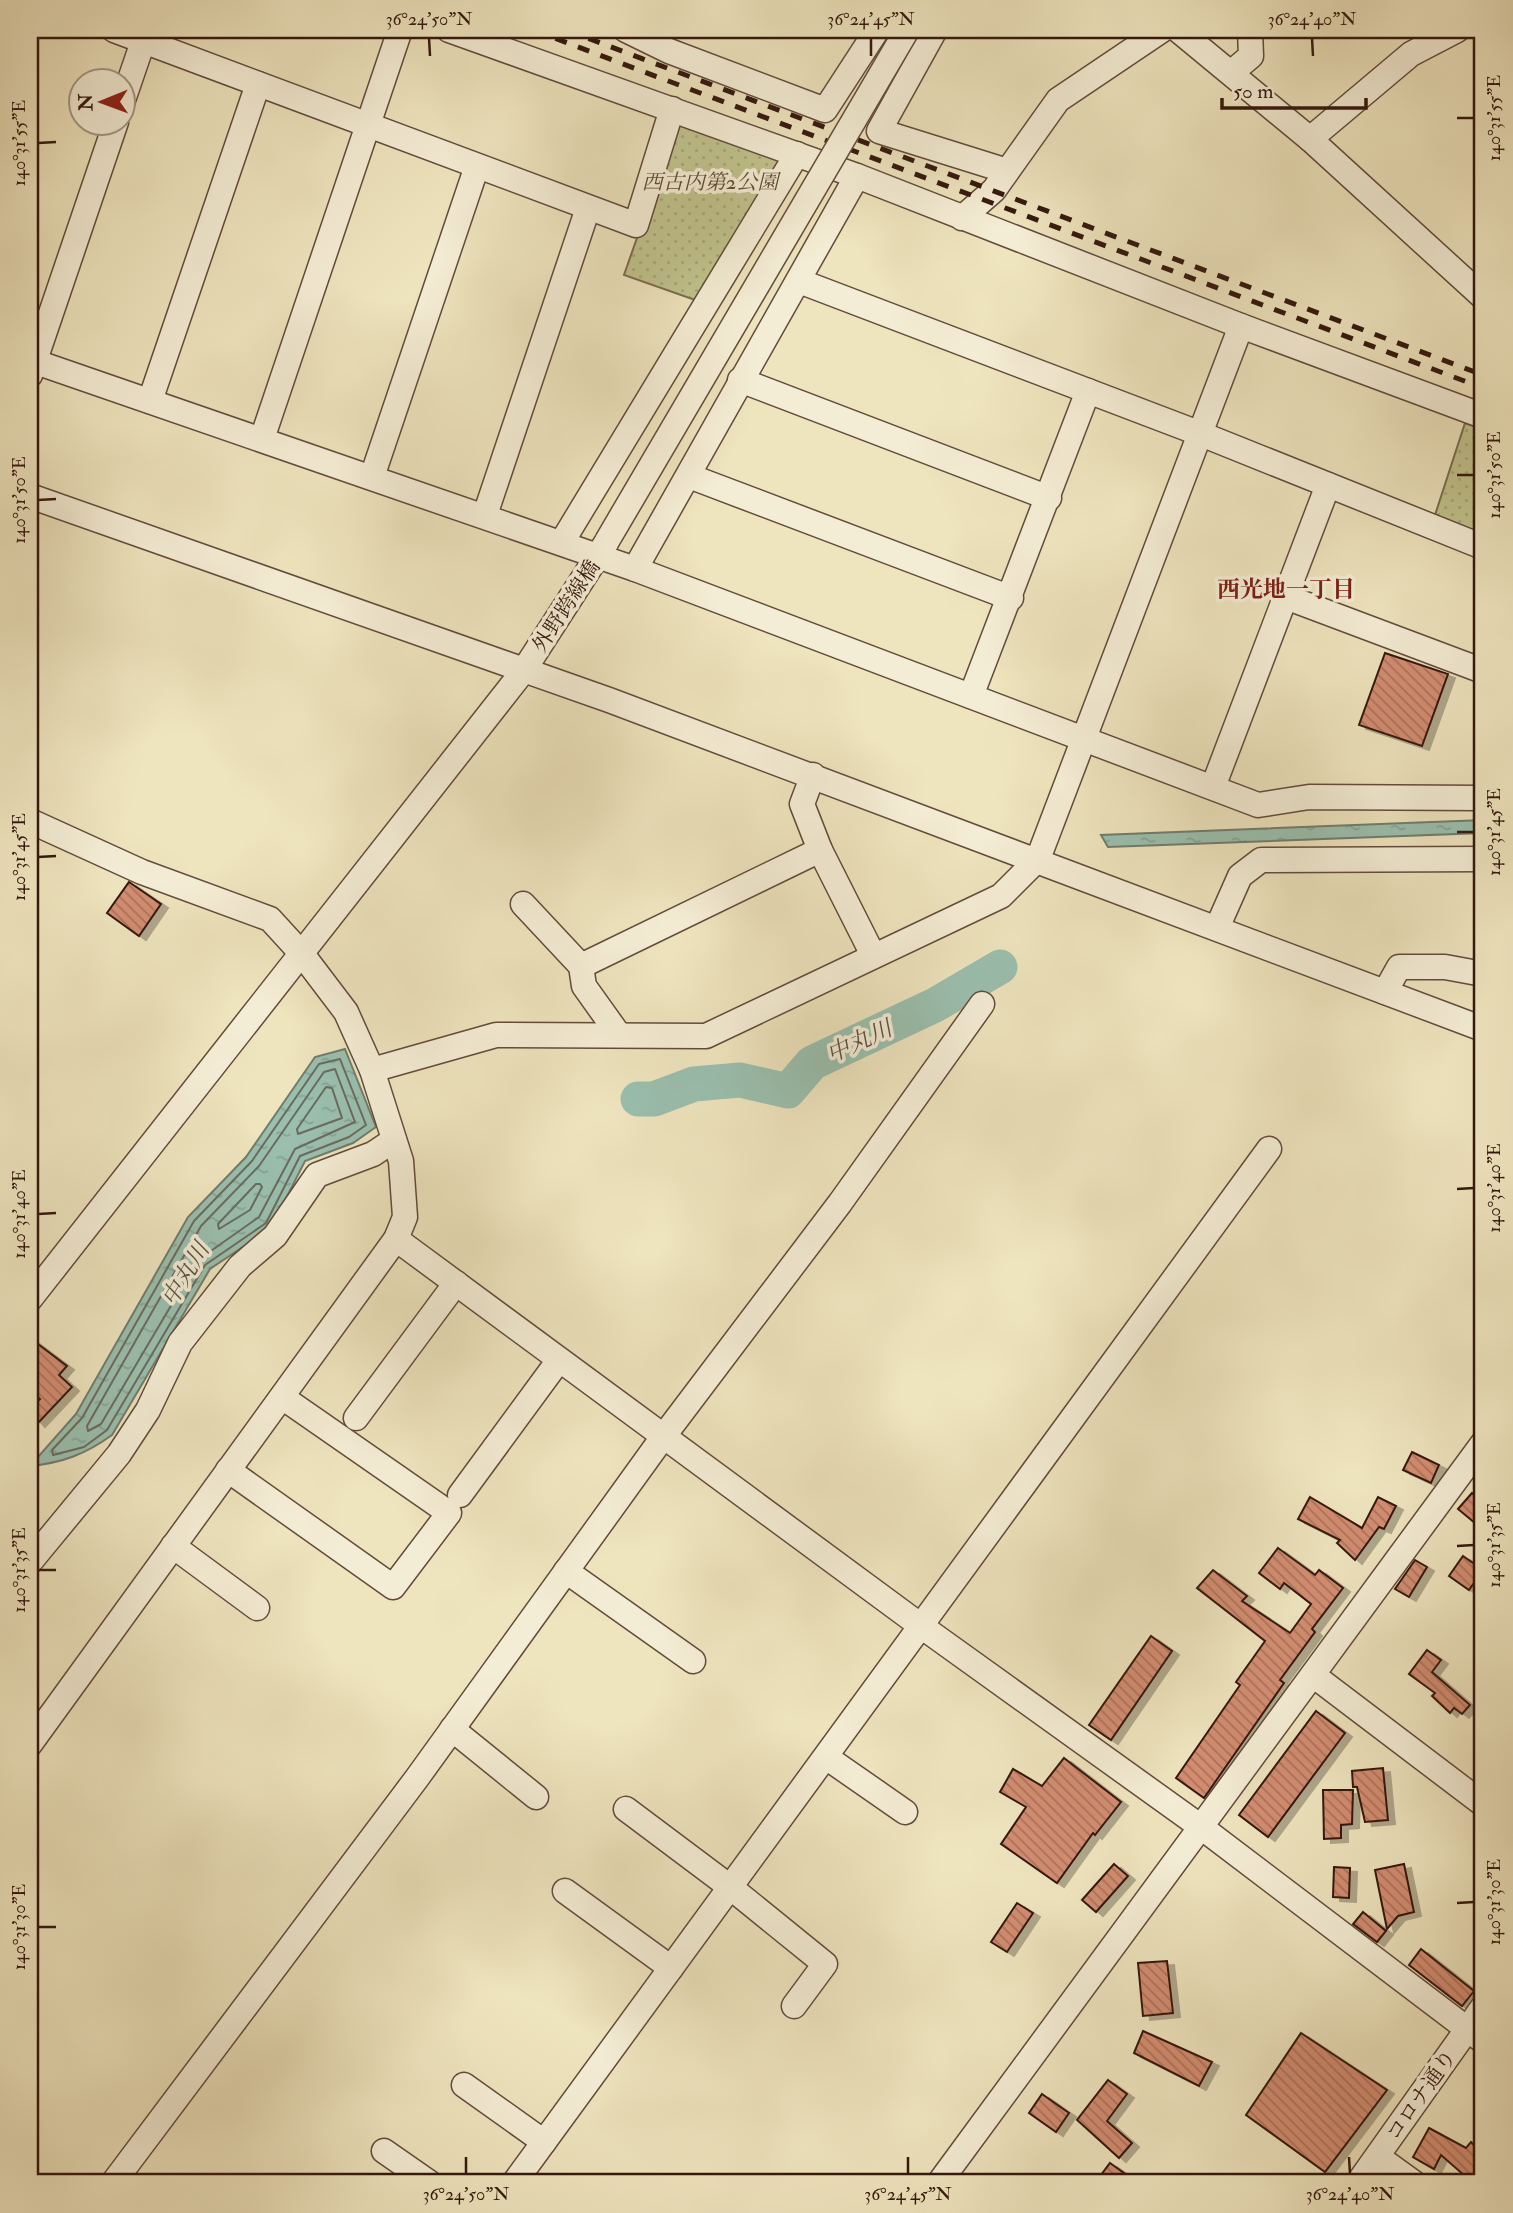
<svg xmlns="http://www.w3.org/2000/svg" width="1513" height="2213" viewBox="0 0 1513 2213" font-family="'IM FELL Double Pica','Noto Serif JP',serif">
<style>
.park{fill:url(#park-dots);stroke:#7a6d4d;stroke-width:2}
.water{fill:url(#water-ripples);stroke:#717c6e;stroke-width:2}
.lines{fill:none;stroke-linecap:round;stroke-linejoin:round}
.shore{stroke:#676c5e;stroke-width:2}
.river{stroke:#9abfae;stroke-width:35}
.building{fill:url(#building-back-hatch);stroke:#34180e;stroke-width:2;filter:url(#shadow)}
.minor-casing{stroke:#624b3a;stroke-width:27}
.minor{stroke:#f4edd5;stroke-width:24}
.rail{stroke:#34180e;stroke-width:5;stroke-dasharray:12 12;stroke-linecap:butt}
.minor-bridge-casing{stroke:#624b3a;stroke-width:27;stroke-linecap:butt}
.minor-bridge{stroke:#f4edd5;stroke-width:24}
.ticks{fill:none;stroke:#34180e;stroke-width:2.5}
.labels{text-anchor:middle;stroke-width:7;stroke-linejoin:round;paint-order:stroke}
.park-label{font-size:21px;font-style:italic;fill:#5e4b34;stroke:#f4edd5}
.street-label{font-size:21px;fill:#34180e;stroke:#f4edd5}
.neighbourhood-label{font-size:23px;font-weight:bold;fill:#7a1f14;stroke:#f4edd5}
.water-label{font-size:23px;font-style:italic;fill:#585246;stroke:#f4edd5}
.neatline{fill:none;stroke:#34180e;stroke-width:2.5}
.ticks-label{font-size:18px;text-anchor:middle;fill:#34180e}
</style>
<defs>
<pattern id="park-dots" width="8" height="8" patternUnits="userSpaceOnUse" patternTransform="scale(1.75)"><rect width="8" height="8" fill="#c0c28c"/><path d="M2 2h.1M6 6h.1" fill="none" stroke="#a6a678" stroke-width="1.8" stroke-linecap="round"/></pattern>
<pattern id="water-ripples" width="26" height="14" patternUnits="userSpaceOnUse" patternTransform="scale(1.75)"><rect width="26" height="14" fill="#9abfae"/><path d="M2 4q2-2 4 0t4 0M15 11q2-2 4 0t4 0" fill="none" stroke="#85a394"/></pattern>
<pattern id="building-back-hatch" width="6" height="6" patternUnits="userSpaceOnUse" patternTransform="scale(1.75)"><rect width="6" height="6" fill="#d38d71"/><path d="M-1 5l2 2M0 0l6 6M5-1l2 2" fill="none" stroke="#ac725b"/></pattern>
<filter id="shadow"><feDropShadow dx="7" dy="4" stdDeviation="0" flood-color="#0004"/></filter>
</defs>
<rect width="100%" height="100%" fill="#eee4be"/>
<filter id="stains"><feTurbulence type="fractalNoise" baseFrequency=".00286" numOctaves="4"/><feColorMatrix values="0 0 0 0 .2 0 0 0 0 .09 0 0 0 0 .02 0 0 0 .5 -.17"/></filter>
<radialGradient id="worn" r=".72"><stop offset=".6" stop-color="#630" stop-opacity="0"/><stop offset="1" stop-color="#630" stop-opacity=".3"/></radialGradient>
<!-- park -->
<g class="park">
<polygon points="681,112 782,161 698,301 624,275"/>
<polygon points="1465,423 1483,429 1483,534 1435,515"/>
</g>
<!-- water -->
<g class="water">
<polygon points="1483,820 1483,833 1108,847 1101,835"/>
<path d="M345,1049L376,1127L353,1143L305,1161L271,1228L210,1269L112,1435C86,1454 62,1463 30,1466L76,1414L188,1217L246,1157L315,1057Z"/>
</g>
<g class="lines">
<!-- shore -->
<g class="shore">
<polygon points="340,1059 366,1125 349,1137 300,1156 266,1223 205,1265 107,1430 84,1447 53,1455 52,1450 82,1418 194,1221 252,1161 319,1064"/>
<polygon points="335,1069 355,1122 295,1149 259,1217 198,1260 101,1424 88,1431 87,1426 201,1226 259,1166 324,1072"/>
<polygon points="326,1087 332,1088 342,1118 298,1134 297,1129"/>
<polygon points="256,1184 260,1184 262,1187 250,1210 219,1229 218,1224"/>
</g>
<!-- river -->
<polyline class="river" points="638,1099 654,1099 694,1084 740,1080 788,1091 812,1063 935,1005 1000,967"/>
</g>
<!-- building -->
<g class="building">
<polygon points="1385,653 1448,674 1422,746 1359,725"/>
<polygon points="129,882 161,904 139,936 107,913"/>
<polygon points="30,1338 67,1366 59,1375 72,1387 38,1423 30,1414 30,1409 40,1399 30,1391"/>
<polygon points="1412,1452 1439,1465 1431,1483 1403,1470"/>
<polygon points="1472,1493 1483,1503 1483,1514 1475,1523 1458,1509"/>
<polygon points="1310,1497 1362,1528 1378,1497 1396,1506 1384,1529 1379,1527 1355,1560 1337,1543 1340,1540 1298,1519"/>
<polygon points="1278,1548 1315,1575 1319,1570 1343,1588 1312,1629 1315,1632 1280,1680 1284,1683 1204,1798 1176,1778 1240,1685 1236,1682 1265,1641 1197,1588 1213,1570 1247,1596 1242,1601 1290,1633 1311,1604 1284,1583 1280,1589 1259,1573"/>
<polygon points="1463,1556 1483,1570 1469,1590 1449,1576"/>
<polygon points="1415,1560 1427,1567 1409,1597 1395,1589"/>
<polygon points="1151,1636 1172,1651 1111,1740 1089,1725"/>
<polygon points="1427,1650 1441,1660 1432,1672 1470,1705 1462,1714 1454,1708 1450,1713 1432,1696 1435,1693 1409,1674"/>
<polygon points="1316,1711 1345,1733 1268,1837 1239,1815"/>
<polygon points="1064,1758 1121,1802 1095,1835 1093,1833 1057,1883 1001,1844 1026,1807 1000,1792 1013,1769 1042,1786"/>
<polygon points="1383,1768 1388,1820 1365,1822 1357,1787 1353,1787 1352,1771"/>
<polygon points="1323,1790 1353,1790 1352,1824 1341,1825 1341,1838 1324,1839"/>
<polygon points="1114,1864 1128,1876 1096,1912 1082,1900"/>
<polygon points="1404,1864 1414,1912 1398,1916 1387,1929 1375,1870"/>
<polygon points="1334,1867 1350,1868 1349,1898 1333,1897"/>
<polygon points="1017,1903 1033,1913 1007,1952 991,1942"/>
<polygon points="1363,1912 1386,1931 1377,1942 1353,1924"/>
<polygon points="1421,1949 1474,1991 1462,2006 1409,1965"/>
<polygon points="1167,1961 1173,2013 1143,2016 1138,1963"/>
<polygon points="1143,2031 1212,2062 1199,2086 1134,2053"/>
<polygon points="1301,2033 1387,2090 1325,2172 1246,2115"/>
<polygon points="1108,2080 1127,2094 1107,2121 1132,2143 1119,2158 1077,2120"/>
<polygon points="1042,2094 1069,2113 1056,2132 1029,2113"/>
<polygon points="1429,2128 1466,2148 1471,2142 1483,2154 1483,2183 1473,2183 1441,2155 1434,2169 1413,2157"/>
<polygon points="1110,2163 1138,2183 1095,2183"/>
</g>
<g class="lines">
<!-- minor casing -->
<g class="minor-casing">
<g id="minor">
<polyline points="114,30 636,225 672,109"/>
<polyline points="449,30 857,176"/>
<polyline points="626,30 669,51 825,110 877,30"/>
<polyline points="935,30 879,131 1007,171"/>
<polyline points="1178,30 1310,139 1483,297"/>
<polyline points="1231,73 1251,56 1250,30"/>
<polyline points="122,103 147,30"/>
<polyline points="1310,139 1411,54 1457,30"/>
<polyline points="962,218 994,190 1058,100 1162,30"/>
<polyline points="799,281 1201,434 1483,547"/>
<polyline points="30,360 635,569 857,176 1241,326 1483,416"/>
<polyline points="30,375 116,122"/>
<polyline points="740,380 1049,498"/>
<polyline points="150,401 258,84"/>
<polyline points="262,439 400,30"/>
<polyline points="689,476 1011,598"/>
<polyline points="372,477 477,166"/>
<polyline points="30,496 609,700 1483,1029"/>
<polyline points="485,515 588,208"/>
<polyline points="562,542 797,154"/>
<polyline points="635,569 1258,805 1309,797 1483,798"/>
<polyline points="1286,597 1483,671"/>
<polyline points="971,696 1088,391"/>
<polyline points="813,775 802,804 820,850 873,955"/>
<polyline points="1213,787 1328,485"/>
<polyline points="30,821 142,872 270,919 302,954 346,1012 372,1070 401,1161 405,1217 396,1239 30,1744"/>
<polyline points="523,904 581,966 584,986 619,1035"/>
<polyline points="1217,928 1240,876 1261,860 1483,859"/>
<polyline points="581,966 820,850"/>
<polyline points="1385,992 1399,967 1445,967 1483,974"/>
<polyline points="372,1070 496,1035 706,1036 1001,896 1038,859 1241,326"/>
<polyline points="396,1239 921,1626 1201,1827 1483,2041"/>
<polyline points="30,1299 524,670 606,543"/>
<polyline points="356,1418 456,1283"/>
<polyline points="228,1470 393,1587 449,1513 282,1397"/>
<polyline points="460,1495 559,1360"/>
<polyline points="173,1546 257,1608"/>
<polyline points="30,1562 119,1454 148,1410 180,1343 240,1266 275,1236 317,1175 373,1154 394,1140"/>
<polyline points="566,1571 693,1661"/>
<polyline points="1313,1675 1483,1804"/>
<polyline points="452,1729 536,1797"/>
<polyline points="826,1757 905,1812"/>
<polyline points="626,1809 730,1887 825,1964 794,2006"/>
<polyline points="565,1891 671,1968"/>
<polyline points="464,2085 544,2142"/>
<polyline points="384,2151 430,2183"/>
<polyline points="1378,2157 1414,2183"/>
<polyline points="113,2183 417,1778 663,1437 840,1203 982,1004"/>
<polyline points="514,2183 1269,1149"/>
<polyline points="939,2183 1483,1443"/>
<polyline points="1358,2183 1483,2007"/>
</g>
</g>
<!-- minor -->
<use href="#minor" class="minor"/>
<!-- rail -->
<g class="rail">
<polyline points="533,30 1483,388"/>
<polyline points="566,30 1483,375"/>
</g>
<!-- minor-bridge casing -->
<g class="minor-bridge-casing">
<polyline id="minor-bridge" points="607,541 907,30"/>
</g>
<!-- minor-bridge -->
<use href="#minor-bridge" class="minor-bridge"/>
</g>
<!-- ticks -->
<path class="ticks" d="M429,38L430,56M871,38V56M1312,38L1313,56M1457,118H1474M38,143L56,142M1457,475H1474M38,500L56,499M1457,832H1474M38,857L56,856M1457,1189L1474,1188M38,1214L56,1213M1457,1546L1474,1545M38,1570H56M1457,1903L1474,1902M38,1927H56M466,2157V2174M908,2157V2174M1349,2157L1350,2174"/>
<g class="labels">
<!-- park labels -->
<g class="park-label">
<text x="710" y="189">西古内第2公園</text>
</g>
<!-- street labels -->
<g class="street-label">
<text transform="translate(566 606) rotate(-57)" y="7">外野跨線橋</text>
<text transform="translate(1421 2095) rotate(-55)" y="7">コロナ通り</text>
</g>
<!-- neighbourhood labels -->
<g class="neighbourhood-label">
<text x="1286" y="597">西光地一丁目</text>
</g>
<!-- water labels -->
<g class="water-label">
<text transform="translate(859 1041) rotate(-25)" y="8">中丸川</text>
<text transform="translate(185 1274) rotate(-59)" y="8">中丸川</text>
</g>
</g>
<!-- margin -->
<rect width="1513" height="2213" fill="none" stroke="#eee4be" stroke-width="77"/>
<!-- north arrow -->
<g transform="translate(102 102) rotate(269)"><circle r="33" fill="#f4edd5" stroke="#a79885" stroke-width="2"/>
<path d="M0-5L12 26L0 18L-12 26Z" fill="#8f2418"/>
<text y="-10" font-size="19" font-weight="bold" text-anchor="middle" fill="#34180e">N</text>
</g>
<!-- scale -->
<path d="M1222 98v10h144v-10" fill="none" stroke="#34180e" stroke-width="3.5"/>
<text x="1233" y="98" font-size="21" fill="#34180e" stroke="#f4edd5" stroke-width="5" paint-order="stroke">50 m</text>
<rect x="38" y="38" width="1436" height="2136" class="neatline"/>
<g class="ticks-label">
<text x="429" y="25">36°24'50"N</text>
<text x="871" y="25">36°24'45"N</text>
<text x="1312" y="25">36°24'40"N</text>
<text transform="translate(1494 118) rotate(-90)" y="6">140°31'55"E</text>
<text transform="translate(19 143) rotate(-90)" y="6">140°31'55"E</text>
<text transform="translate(1494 475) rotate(-90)" y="6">140°31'50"E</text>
<text transform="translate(19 500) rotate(-90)" y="6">140°31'50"E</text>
<text transform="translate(1494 832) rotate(-90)" y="6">140°31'45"E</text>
<text transform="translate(19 857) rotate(-90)" y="6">140°31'45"E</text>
<text transform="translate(1494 1188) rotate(-90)" y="6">140°31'40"E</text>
<text transform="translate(19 1214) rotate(-90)" y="6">140°31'40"E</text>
<text transform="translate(1494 1545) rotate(-90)" y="6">140°31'35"E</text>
<text transform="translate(19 1570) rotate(-90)" y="6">140°31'35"E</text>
<text transform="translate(1494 1902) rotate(-90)" y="6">140°31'30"E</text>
<text transform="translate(19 1927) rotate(-90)" y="6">140°31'30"E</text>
<text x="466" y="2200">36°24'50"N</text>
<text x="908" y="2200">36°24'45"N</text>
<text x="1350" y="2200">36°24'40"N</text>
</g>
<rect width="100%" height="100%" filter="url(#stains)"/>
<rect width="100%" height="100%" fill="url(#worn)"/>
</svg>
